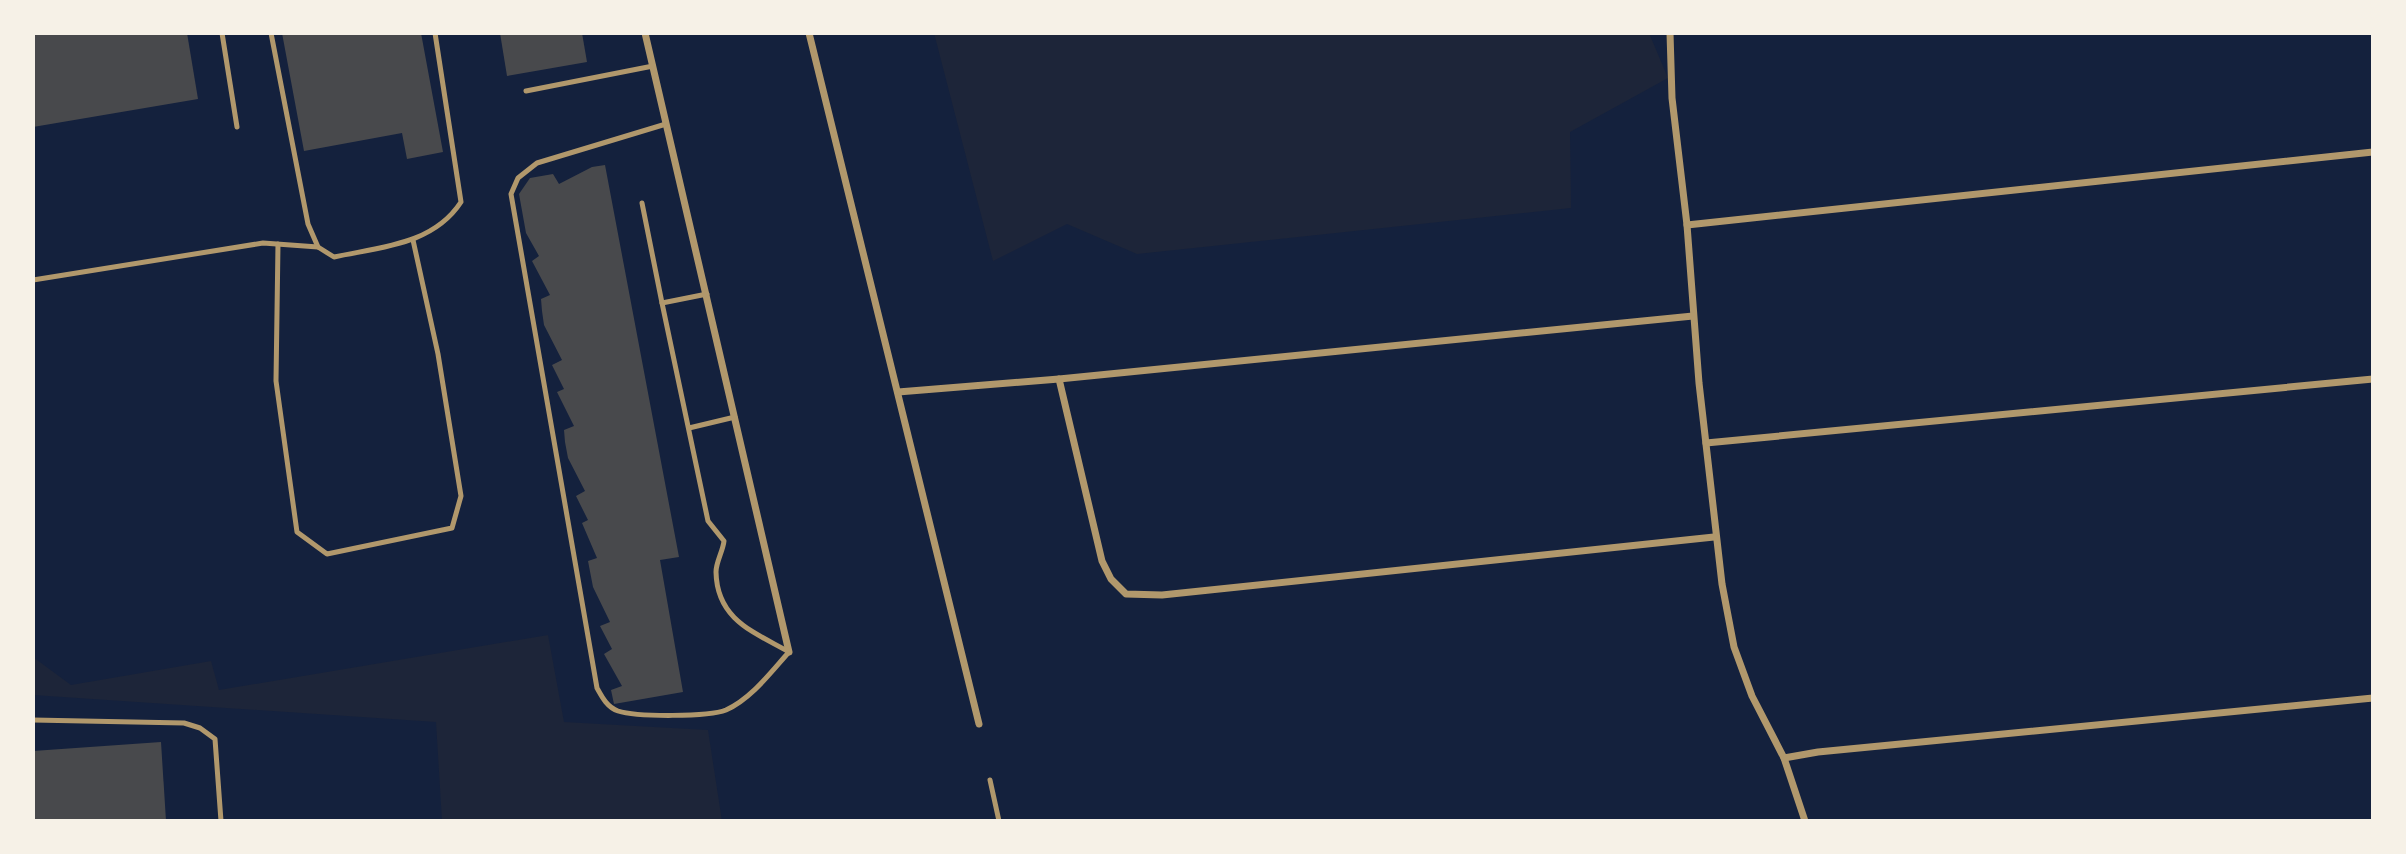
<svg xmlns="http://www.w3.org/2000/svg" width="2406" height="854" viewBox="0 0 2406 854" font-family="'Exo 2',sans-serif">
<style>
.green{fill:#1d2539}
.building{fill:#48494c}
.lines{fill:none;stroke-linecap:round;stroke-linejoin:round}
.service{stroke:#b1986c;stroke-width:5}
.minor{stroke:#b1986c;stroke-width:7}
</style>
<rect width="100%" height="100%" fill="#14213d"/>
<!-- green -->
<g class="green">
<polygon points="934,33 1649,33 1668,78 1570,132 1571,208 1137,254 1067,224 993,261"/>
<polygon points="548,635 564,722 708,730 722,821 442,821 436,722 33,695 33,657 71,685 211,661 219,690"/>
</g>
<!-- building -->
<g class="building">
<polygon points="33,33 187,33 198,99 33,127"/>
<polygon points="282,33 421,33 443,152 407,159 402,133 304,151"/>
<polygon points="500,33 582,33 587,62 507,76"/>
<polygon points="605,165 679,557 660,560 683,692 614,704 611,690 622,686 604,654 612,649 600,626 610,622 593,587 588,561 597,558 582,523 588,520 576,496 585,491 568,458 565,442 564,430 574,426 557,392 564,389 552,365 562,360 544,325 542,311 541,299 550,295 532,261 539,256 526,233 519,194 530,178 553,174 559,184 592,167"/>
<polygon points="161,742 166,821 33,821 33,751"/>
</g>
<g class="lines">
<!-- service -->
<g class="service">
<polyline points="222,33 237,127"/>
<path d="M271,33L308,224L318,247L334,257C380,247 433,245 461,202L435,33"/>
<polyline points="526,91 653,66"/>
<polyline points="642,203 662,303 707,294"/>
<polyline points="278,244 276,381 297,532 327,554 452,528 461,496 438,354 413,240"/>
<polyline points="33,280 263,243 318,247"/>
<path d="M662,303L708,521L724,541C723,551 716,562 716,572C717,620 754,632 789,652C771,672 751,699 726,710C709,717 636,717 618,711C607,707 602,697 597,688L511,194L518,178L537,163L666,124"/>
<polyline points="689,428 735,417"/>
<polyline points="33,720 184,723 200,728 215,739 221,821"/>
<polyline points="990,780 999,821"/>
</g>
<!-- minor -->
<g class="minor">
<polyline points="645,33 789,652"/>
<polyline points="809,33 979,724"/>
<polyline points="1670,33 1672,98 1687,225 1699,383 1722,584 1734,647 1752,696 1784,758 1805,821"/>
<polyline points="1687,225 2373,152"/>
<polyline points="1059,379 1102,561 1111,579 1126,594 1162,595 1714,537"/>
<polyline points="898,392 1059,379 1693,316"/>
<polyline points="1706,443 2373,379"/>
<polyline points="1784,758 1818,752 2373,698"/>
</g>
</g>
<!-- border -->
<rect width="2406" height="854" fill="none" stroke="#f6f1e7" stroke-width="70"/>
</svg>
